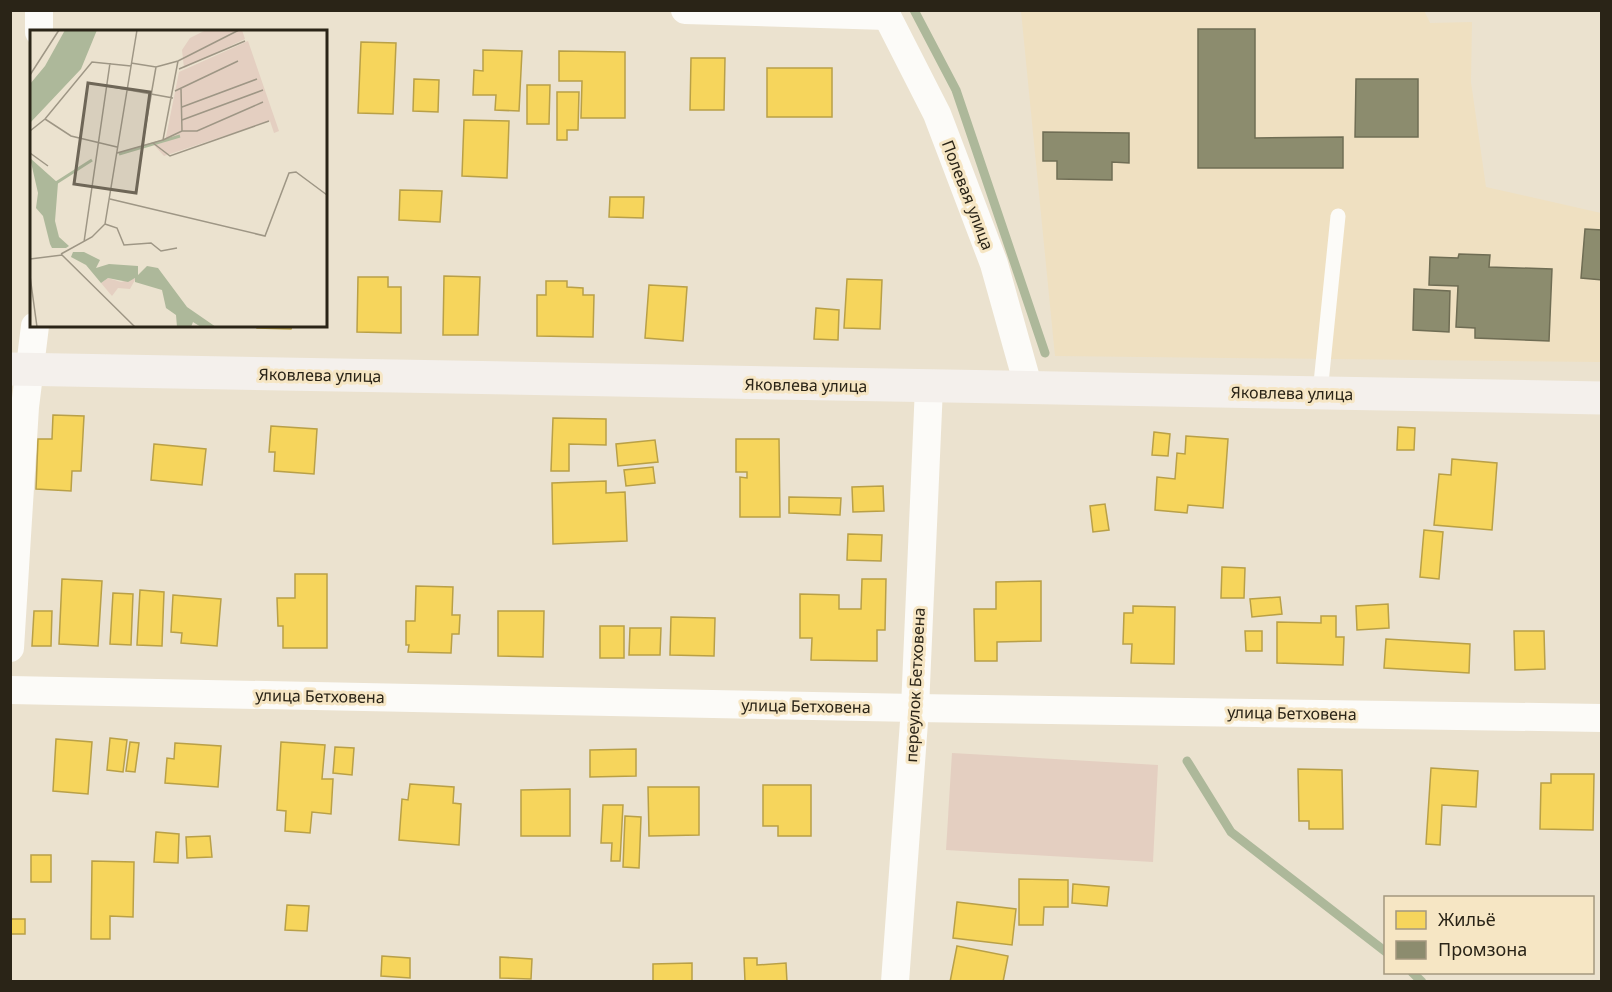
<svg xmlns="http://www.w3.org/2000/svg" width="1612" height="992" viewBox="0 0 1612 992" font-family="'Noto Sans',sans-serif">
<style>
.built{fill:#efe0c1}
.green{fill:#e4cfc1}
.homes{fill:#f6d55c;stroke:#b9a047;stroke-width:1.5}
.industry{fill:#8c8c6e;stroke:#6f6d54;stroke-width:1.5}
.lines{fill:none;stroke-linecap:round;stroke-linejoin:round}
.stream{stroke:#adb89a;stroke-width:9}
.lane{stroke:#fcfbf8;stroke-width:15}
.street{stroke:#fcfbf8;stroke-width:28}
.secondary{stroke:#f4f0ec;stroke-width:33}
.labels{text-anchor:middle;stroke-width:6;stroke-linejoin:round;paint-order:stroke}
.street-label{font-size:16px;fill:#2a2417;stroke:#f6e6c4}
.inset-river{fill:none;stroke:#adb89a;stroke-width:3}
.inset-road{fill:none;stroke:#9e9685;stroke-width:1.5}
.view{fill:#6e6657;fill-opacity:0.15;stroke:#6e6657;stroke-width:3}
.inset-edge{fill:none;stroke:#2a2417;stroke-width:3}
</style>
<rect width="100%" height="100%" fill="#ebe2cf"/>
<!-- built -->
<polygon class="built" points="1424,10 1430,23 1472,22 1471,82 1486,187 1601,213 1601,362 1055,356 1021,11"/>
<!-- green -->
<polygon class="green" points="952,753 1158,765 1153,862 946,850"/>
<!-- homes -->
<g class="homes">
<polygon points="361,42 396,43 393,114 358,113"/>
<polygon points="483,50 522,51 519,111 495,110 496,95 473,95 474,70 483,71"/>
<polygon points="559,51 625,52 625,118 581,118 582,81 559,81"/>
<polygon points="691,58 725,58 724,110 690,110"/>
<rect x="767" y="68" width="65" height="49"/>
<polygon points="414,79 439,80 438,112 413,111"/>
<polygon points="527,85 550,85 549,124 527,124"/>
<polygon points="557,92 579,92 578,130 567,130 567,140 557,140"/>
<polygon points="464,120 509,121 507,178 462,176"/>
<polygon points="400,190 442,191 440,222 399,220"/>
<polygon points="610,197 644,197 643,218 609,217"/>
<polygon points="444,276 480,277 478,335 443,335"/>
<polygon points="358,277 388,277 388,287 401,287 401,333 357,332"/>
<polygon points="847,279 882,280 880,329 844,328"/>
<polygon points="546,281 567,281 567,287 583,288 583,295 594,295 593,337 537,336 537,295 546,295"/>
<polygon points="649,285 687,287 683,341 645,338"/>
<polygon points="816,308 839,310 838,340 814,339"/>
<polygon points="257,326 292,326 291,329 257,328"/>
<polygon points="53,415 84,416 81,471 72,471 71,491 36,489 38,439 52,439"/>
<polygon points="553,418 606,419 606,445 569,444 569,471 551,471"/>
<polygon points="271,426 317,429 314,474 274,471 275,452 269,452"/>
<polygon points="1398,427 1415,428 1414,450 1397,450"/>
<polygon points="1154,432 1170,434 1168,456 1152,455"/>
<polygon points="1186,436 1228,439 1223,508 1188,505 1187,513 1155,510 1157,477 1175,479 1177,453 1185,454"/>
<polygon points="736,439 779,439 780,517 740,517 740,477 747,478 747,472 736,472"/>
<polygon points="655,440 658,462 618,466 616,444"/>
<polygon points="154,444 206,449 202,485 151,480"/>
<polygon points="1452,459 1497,463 1492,530 1434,525 1439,474 1451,475"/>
<polygon points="653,467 655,483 626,486 624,470"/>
<polygon points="606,481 606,493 625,492 627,541 553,544 552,483"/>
<polygon points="883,486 884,511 853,512 852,487"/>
<polygon points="789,497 841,498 840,515 789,513"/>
<polygon points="1105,504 1109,530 1093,532 1090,506"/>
<polygon points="1424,530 1443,532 1439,579 1420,577"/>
<polygon points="848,534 882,535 881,561 847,560"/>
<polygon points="1222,567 1245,568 1244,598 1221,598"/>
<polygon points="295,574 327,574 327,648 283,648 283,626 278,626 277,598 295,598"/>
<polygon points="62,579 102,581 98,646 59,644"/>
<polygon points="862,579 886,579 885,630 877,630 877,661 811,660 812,638 800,638 800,594 839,595 839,609 861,609"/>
<polygon points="1041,581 1041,641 997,642 997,661 975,661 974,609 996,609 996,582"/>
<polygon points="416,586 453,587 452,615 460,615 459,634 452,634 451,653 408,652 409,645 406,645 406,621 415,621"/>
<polygon points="140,590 164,592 162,646 137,645"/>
<polygon points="113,593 133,594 131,645 110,644"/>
<polygon points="173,595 221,599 217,646 181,643 182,633 171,632"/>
<polygon points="1280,597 1282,614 1252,617 1250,599"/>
<polygon points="1388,604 1389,628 1357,630 1356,606"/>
<polygon points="1133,606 1175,607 1174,664 1131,663 1132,644 1123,644 1124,613 1133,613"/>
<polygon points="34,611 52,611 51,646 32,646"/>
<polygon points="498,611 544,611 543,657 498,656"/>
<polygon points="1321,616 1336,616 1336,637 1344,637 1343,665 1277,663 1277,622 1321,623"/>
<polygon points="671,617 715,618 714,656 670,655"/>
<rect x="600" y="626" width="24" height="32"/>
<polygon points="630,628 661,628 660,655 629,655"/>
<polygon points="1245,631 1262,631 1262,651 1246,651"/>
<polygon points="1514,631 1544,631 1545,669 1515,670"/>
<polygon points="1386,639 1470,644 1469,673 1384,668"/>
<polygon points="110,738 127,740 123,772 107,770"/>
<polygon points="56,739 92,742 88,794 53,791"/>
<polygon points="130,742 139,743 135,772 126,771"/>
<polygon points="281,742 325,745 322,779 333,779 331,814 312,812 310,833 285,831 286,811 277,810"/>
<polygon points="175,743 221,746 218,787 165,783 167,758 174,759"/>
<polygon points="335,747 354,748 352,775 333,773"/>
<polygon points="636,749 636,776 590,777 590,750"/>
<polygon points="1431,768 1478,771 1476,807 1442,805 1440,845 1426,844"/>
<polygon points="1298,769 1342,770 1343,829 1309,829 1309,821 1299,821"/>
<polygon points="1551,774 1594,774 1593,830 1540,829 1541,783 1551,783"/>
<polygon points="410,784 454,787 453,803 461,804 459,845 399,840 402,799 408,800"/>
<polygon points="763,785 811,785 811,836 778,836 778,826 763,826"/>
<polygon points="648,787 699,787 699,835 649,836"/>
<polygon points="570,789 570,836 521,836 521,790"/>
<polygon points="603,805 623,805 620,861 611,861 612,843 601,843"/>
<polygon points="625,816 641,817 639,868 623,867"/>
<polygon points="156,832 179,834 178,863 154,862"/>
<polygon points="210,836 212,857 187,858 186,837"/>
<rect x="31" y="855" width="20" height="27"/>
<polygon points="92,861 134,862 133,917 110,916 110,939 91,939"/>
<polygon points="1019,879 1068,880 1068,907 1044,907 1043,925 1019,925"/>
<polygon points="1073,884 1109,887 1107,906 1072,903"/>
<polygon points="957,902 1016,909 1012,945 953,938"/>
<polygon points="287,905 309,906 307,931 285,930"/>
<rect x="10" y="919" width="15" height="15"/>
<polygon points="957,946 1008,956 1003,982 950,982"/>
<polygon points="382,956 410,958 410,978 381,976"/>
<polygon points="500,957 532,959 531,979 500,978"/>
<polygon points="744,958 757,958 757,965 786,963 787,982 745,982"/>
<polygon points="692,963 692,981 653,982 653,964"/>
</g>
<!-- industry -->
<g class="industry">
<polygon points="1198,29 1255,29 1255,138 1343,137 1343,168 1198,168"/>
<polygon points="1356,79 1418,79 1418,137 1355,137"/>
<polygon points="1043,132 1129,133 1129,163 1112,162 1112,180 1057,179 1057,161 1043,161"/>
<polygon points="1585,229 1602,230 1602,280 1581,278"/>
<polygon points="1459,254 1490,255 1489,267 1552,269 1549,341 1475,338 1475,328 1456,327 1458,286 1429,285 1430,257 1458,258"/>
<polygon points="1414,289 1450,291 1449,332 1413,330"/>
</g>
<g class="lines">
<!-- stream -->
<g class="stream">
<polyline points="914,10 956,90 1045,353"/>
<polyline points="1187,761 1231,832 1386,952"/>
<polyline points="1412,972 1422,982"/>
</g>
<!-- lane -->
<polyline class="lane" points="1320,393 1338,216"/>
<!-- street -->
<g class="street">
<polyline points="685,10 887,16"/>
<polyline points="884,10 937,114 994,264 1029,389"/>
<polyline points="39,32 39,10"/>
<polyline points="10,648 25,407 35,326"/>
<polyline points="10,690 915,708 1602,718"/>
<polyline points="895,982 915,708 929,387"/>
</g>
<!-- secondary -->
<polyline class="secondary" points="10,369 1602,398"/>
</g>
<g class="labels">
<!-- street labels -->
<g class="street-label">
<text transform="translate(968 195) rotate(69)" y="6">Полевая улица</text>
<text transform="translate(320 375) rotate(1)" y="6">Яковлева улица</text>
<text transform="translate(806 385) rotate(1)" y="6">Яковлева улица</text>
<text transform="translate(1292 393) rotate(1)" y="6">Яковлева улица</text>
<text transform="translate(915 685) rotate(-87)" y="6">переулок Бетховена</text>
<text transform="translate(320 696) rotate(1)" y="6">улица Бетховена</text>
<text transform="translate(806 706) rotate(1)" y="6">улица Бетховена</text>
<text transform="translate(1292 713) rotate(1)" y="6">улица Бетховена</text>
</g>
</g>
<!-- overview -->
<g transform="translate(30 30)">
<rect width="297" height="297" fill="#ebe2cf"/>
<path d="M176,0H212L215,9L154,38L152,20L160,8ZM218,11L249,101L244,103L240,91L134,126L124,115L135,112L149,42ZM78,248L91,252L106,248L100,259L88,258L82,266L71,253Z" fill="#e4cfc1"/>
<path d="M35,0H67L51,39L0,93V54L15,36ZM0,128L28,153L25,191L29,207L39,216L36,218H22L20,214L13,186L6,178L8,163ZM54,222L70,230L66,238L79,234L108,236V245L117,236L128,238L157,277L186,297H203H171L163,292L161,297H147L146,285L136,278L132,260L105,252V248L98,252L78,248L71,253L56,235L41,227L43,222Z" fill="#adb89a"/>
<path class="inset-river" d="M89,124L150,106M26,153L62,130"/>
<path class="inset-road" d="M101,33L126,37L148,31L209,0M149,39L215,11M0,45L29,0M77,56L143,68M145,61L208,31M152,77L227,49M15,89L41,106L87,117M152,90L233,60M0,101L15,89L62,32L101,36M152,101H167L233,72M133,110L152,101L151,59M123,113L140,126L239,91M112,117L126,37M0,123L18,136M87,123L133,110L148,31M80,169L235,206L259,143L266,142L297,165M75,194L87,198L94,215L121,213L131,221L147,218M54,212L80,33M31,224L62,207L75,194L107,0M0,229L32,225L105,297M0,246L7,297"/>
<path class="view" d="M58,53L120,62L106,163L44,154Z"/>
<rect width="297" height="297" class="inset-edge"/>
</g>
<!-- border -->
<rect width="1612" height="992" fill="none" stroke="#2a2417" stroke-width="24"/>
<!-- legend -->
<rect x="1384" y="896" width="210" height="78" fill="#f6e6c4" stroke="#a4987f" stroke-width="1.5"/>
<rect x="1396" y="911" width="30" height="18" fill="#f6d55c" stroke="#a4987f" stroke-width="1.5"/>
<text x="1438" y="926" font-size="18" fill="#2a2417">Жильё</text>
<rect x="1396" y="941" width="30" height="18" fill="#8c8c6e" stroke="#a4987f" stroke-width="1.5"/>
<text x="1438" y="956" font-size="18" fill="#2a2417">Промзона</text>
</svg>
